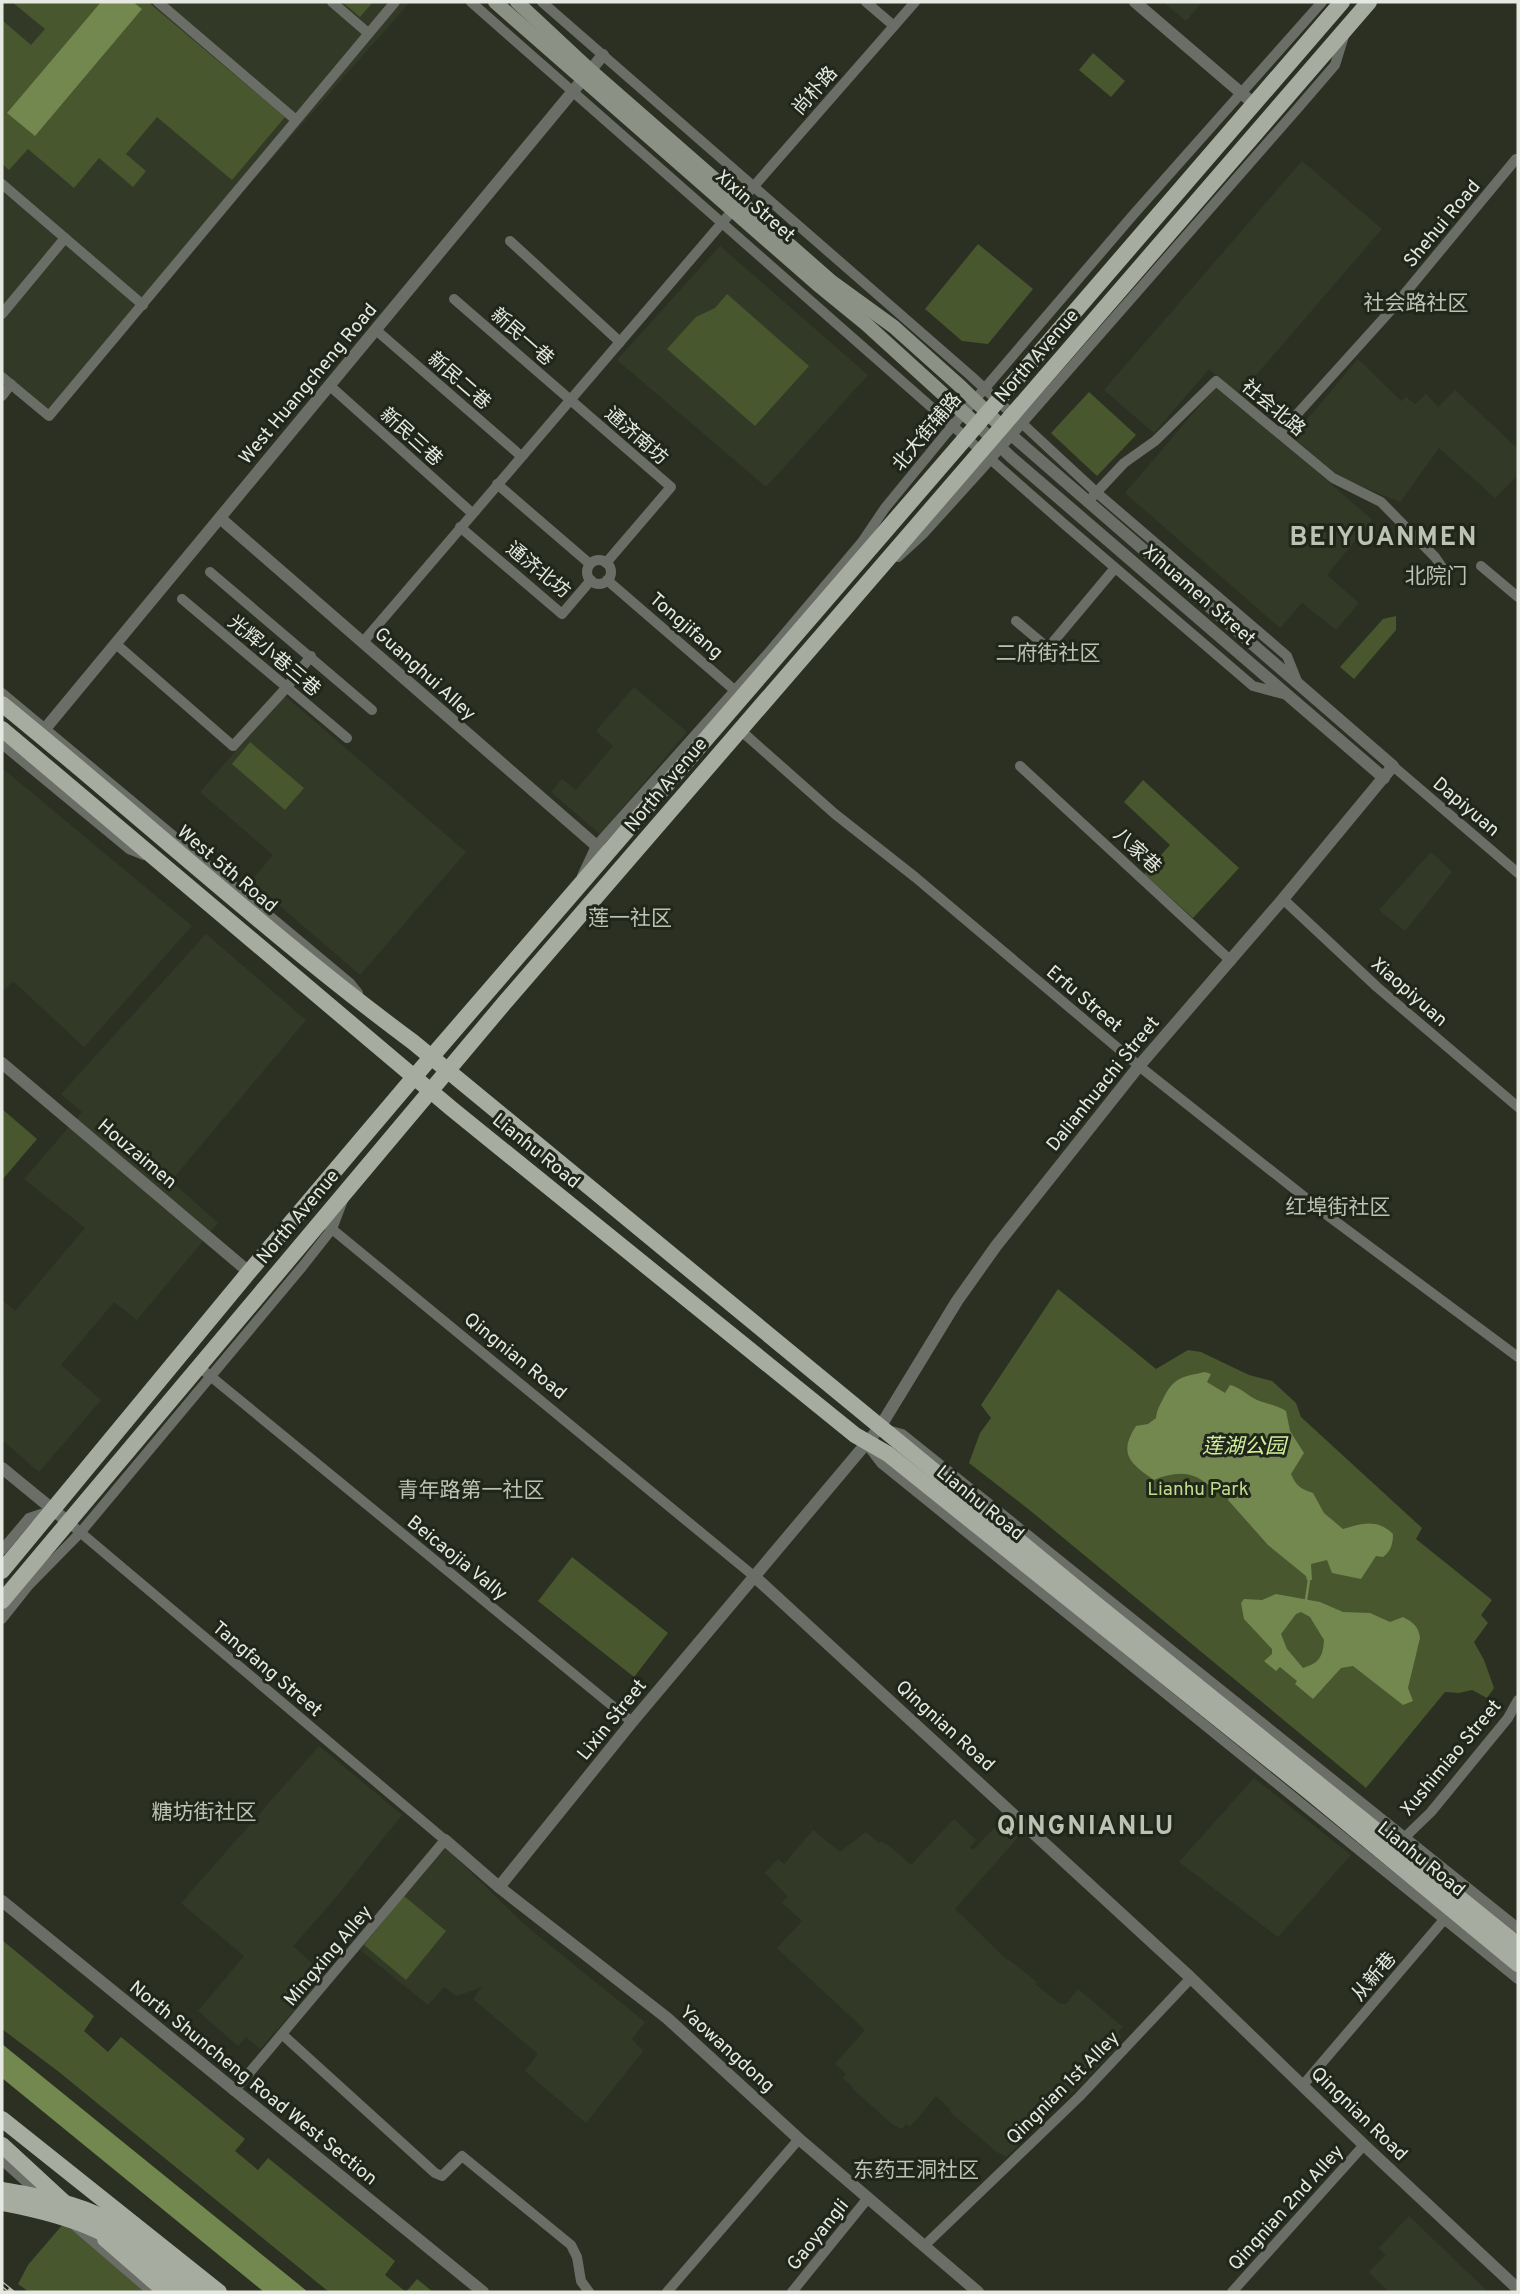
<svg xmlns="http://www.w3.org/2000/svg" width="1520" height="2294" viewBox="0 0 1520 2294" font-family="Overpass,'Noto Sans SC',sans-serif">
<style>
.built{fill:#323a27}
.green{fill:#48572e}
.water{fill:#72884f;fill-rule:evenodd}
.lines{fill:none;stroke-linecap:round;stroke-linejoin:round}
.stream{stroke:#72884f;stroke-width:2.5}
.minor{stroke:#6b6d67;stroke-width:10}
.tertiary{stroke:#6b6d67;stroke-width:12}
.secondary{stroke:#8c9186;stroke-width:14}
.primary{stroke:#a6ac9f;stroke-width:16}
.rail-casing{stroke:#b2b6ad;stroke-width:5}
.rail{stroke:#21261a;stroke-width:2.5;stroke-dasharray:8;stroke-linecap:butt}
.primary-bridge{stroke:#a6ac9f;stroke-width:16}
.labels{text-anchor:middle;stroke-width:6;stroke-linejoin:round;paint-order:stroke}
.street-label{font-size:19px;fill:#e6e9e1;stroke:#21261a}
.park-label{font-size:19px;fill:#bede8b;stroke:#21261a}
.neighbourhood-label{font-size:21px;fill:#bcc3b3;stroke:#21261a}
.water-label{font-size:21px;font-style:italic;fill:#d0f09c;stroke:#21261a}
.district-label{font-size:26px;font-weight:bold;letter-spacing:2px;fill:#bcc3b3;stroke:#21261a}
</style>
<rect width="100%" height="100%" fill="#2b3023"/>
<!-- built -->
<g class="built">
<polygon points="2,2 410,2 143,305 49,416 2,377"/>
<polygon points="1163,2 1202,2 1186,21"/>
<polygon points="1302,161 1382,229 1239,395 1209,369 1154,433 1104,390"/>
<polygon points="720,246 868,375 766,487 617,360"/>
<polygon points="1358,359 1401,401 1406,397 1415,404 1426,394 1438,407 1455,390 1518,449 1518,475 1495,498 1439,448 1400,502 1341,478 1293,438 1299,429"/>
<polygon points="1218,384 1372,520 1327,575 1359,603 1336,630 1302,603 1280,628 1125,493"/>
<polygon points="634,687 687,732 600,834 551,792 562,779 576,790 613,746 596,731"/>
<polygon points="284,695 466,852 360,975 251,881 273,855 200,792"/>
<polygon points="2,768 192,926 84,1047 13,981 2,992"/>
<polygon points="1431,852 1452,872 1405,931 1379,910"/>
<polygon points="206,934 306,1020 171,1181 218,1223 137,1320 114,1302 61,1365 101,1400 39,1472 2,1440 4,1367 2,1300 15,1311 85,1228 24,1179 82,1112 61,1094"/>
<polygon points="319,1746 402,1815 332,1902 293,1946 325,1976 260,2049 246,2037 238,2046 198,2011 244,1956 181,1903"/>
<polygon points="1254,1778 1351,1855 1278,1937 1179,1862"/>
<polygon points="954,1819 976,1840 970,1847 973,1850 1003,1819 1019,1836 955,1909 1007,1960 1008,1959 1037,1982 1035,1984 1060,2004 1066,2004 1078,1989 1123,2027 1118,2032 1121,2036 1116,2049 1058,2106 1048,2099 1013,2138 1020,2144 1006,2157 997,2152 950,2112 951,2110 936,2096 910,2127 906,2124 902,2129 892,2124 852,2088 853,2087 843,2078 846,2074 835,2064 865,2030 777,1948 802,1921 782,1903 787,1896 765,1873 778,1859 784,1864 813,1830 840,1852 866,1832 879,1843 881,1841 893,1849 911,1865"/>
<polygon points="444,1846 526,1926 645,2022 632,2039 643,2051 586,2123 525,2071 538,2054 473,1999 482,1987 457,1996 444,1987 428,2005 360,1950"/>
<polygon points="1409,2216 1488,2292 1389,2292 1369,2272 1386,2255 1379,2248"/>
</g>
<!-- green -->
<g class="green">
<polygon points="12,2 148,2 285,117 232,180 157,117 126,154 146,171 133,187 99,158 74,188 28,149 9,170 2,164 2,20 31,45 45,29"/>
<polygon points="342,2 373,2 360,17"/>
<polygon points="1093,53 1125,81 1111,97 1079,70"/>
<polygon points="978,244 1033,289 988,344 962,341 925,309"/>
<polygon points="727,294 809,366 755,426 667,349 696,317 715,308"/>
<polygon points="1089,392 1136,435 1097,476 1051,433"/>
<polygon points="1396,616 1396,630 1354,679 1340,667 1383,619"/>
<polygon points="250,742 304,788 285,810 232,764"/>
<polygon points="1143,780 1239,868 1193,918 1144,874 1170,845 1124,802"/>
<polygon points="2,1109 37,1139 2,1180"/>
<polygon points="1058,1289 1156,1369 1188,1350 1201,1352 1249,1375 1272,1381 1296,1403 1301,1417 1422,1528 1416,1539 1492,1600 1481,1615 1488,1623 1474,1642 1484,1660 1494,1688 1487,1698 1472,1690 1459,1693 1445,1692 1366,1788 1032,1512 969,1463 980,1433 991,1418 981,1405"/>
<polygon points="572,1557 668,1633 634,1677 538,1601"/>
<polygon points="404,1896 446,1931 406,1980 364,1945"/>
<polygon points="2,1940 94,2016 84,2031 108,2052 121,2037 245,2139 235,2151 258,2170 268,2158 395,2261 385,2275 406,2292 417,2279 433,2292 329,2292 59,2072 2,2029"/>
<polygon points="64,2223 145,2292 29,2292 18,2284 28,2265"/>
</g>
<!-- water -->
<g class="water">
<polygon points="101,2 133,2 142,9 35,136 7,113"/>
<path d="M1205,1372L1211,1374L1207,1382L1225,1393L1230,1385C1240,1387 1248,1396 1257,1400C1267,1404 1277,1405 1286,1411L1290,1431L1304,1453L1291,1474C1296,1486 1301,1489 1313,1493L1324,1513L1343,1529C1362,1523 1378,1519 1393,1534C1393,1544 1391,1551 1383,1557L1376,1556L1361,1579L1332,1573L1327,1560L1311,1564L1312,1580H1307L1306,1576L1268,1545L1228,1500L1230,1495L1213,1481L1208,1485C1191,1470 1174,1472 1154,1480C1130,1463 1118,1454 1136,1426L1148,1424L1156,1418C1157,1409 1160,1405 1164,1397C1175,1376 1183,1377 1205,1372Z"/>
<path d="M1276,1594L1320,1602L1343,1612L1370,1613L1390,1622L1403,1617C1413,1622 1419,1627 1420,1638L1408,1688L1413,1701L1403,1705L1353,1666L1341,1668L1313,1699L1295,1684L1297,1681L1280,1667L1276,1671L1264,1661L1272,1654V1649L1244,1619L1241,1603L1244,1599L1262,1600ZM1301,1612L1310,1617L1324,1640C1323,1657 1319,1663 1303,1668L1287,1649L1281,1634L1296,1614Z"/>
<polygon points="2,2044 308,2292 264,2292 2,2078"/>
</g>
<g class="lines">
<!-- stream -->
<polyline class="stream" points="1306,1600 1309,1580"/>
<!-- minor -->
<g class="minor">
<polyline points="158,2 296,120"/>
<polyline points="332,2 368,33"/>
<polyline points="471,2 1063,523 1253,686 1287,695"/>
<polyline points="542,2 971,376 1096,492 1287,656 1297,681"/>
<polyline points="866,2 894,26"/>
<polyline points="2,184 143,305"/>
<polyline points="740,202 915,2"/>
<polyline points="510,241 620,342"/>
<polyline points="454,299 671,487 606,563"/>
<polyline points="2,314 65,238"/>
<polyline points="376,330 521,456"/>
<polyline points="2,377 49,416 395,2"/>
<polyline points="329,385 472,513"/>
<polyline points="2,396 11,384"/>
<polyline points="1280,433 1392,309 1516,159"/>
<polyline points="497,484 590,564"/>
<polyline points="1093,496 1124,463 1155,441 1216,381 1333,478 1381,502 1435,557 1444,570"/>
<polyline points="460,527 562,614 591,580"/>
<polyline points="898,557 924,533 982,469 1298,108 1335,65 1344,36"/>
<circle cx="599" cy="572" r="12"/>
<polyline points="1481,566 1518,597"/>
<polyline points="210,572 372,710"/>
<polyline points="607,580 739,694"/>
<polyline points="182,599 347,738"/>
<polyline points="1016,621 1048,648 1115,568"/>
<polyline points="363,642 733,210"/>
<polyline points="116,644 233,746 287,687 311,656"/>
<polyline points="2,693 350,983 358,993"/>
<polyline points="739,729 835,814 915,877 1139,1066 1331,1218 1518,1357"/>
<polyline points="2,744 129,849 144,855"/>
<polyline points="1020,766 1231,961"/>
<polyline points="1393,766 1518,873"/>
<polyline points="582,876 596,846 770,651 862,542 885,508 944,436 1133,215 1322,2"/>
<polyline points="1283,899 1377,987 1518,1107"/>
<polyline points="321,1220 755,1577"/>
<polyline points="198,1366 632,1722"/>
<polyline points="891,1431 902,1434 1518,1928"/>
<polyline points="868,1446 881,1463 1518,1979"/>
<polyline points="68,1522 445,1840 234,2091"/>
<polyline points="2,1550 29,1518 50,1511"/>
<polyline points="2,1619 29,1585 80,1533 302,1267 332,1229 343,1200"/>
<polyline points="1400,1842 1431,1812 1508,1718 1518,1700"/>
<polyline points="283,2035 435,2173 442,2176 462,2156 571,2245 577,2257 581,2281 589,2292"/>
<polyline points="1303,2085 1448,1915"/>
<polyline points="2,2160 43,2197"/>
<polyline points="75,2226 152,2292"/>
<polyline points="924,2246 1079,2097 1191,1978"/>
<polyline points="667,2292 799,2139"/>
<polyline points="792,2292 868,2198"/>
<polyline points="1232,2292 1364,2145"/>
</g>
<!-- tertiary -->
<g class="tertiary">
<polyline points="1135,2 1254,104"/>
<polyline points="977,425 1011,457 1384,778"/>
<polyline points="220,518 607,855"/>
<polyline points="40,735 603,55"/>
<polyline points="2,1063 249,1272"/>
<polyline points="2,1468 68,1522"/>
<polyline points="755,1577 1191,1978 1364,2145 1518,2289"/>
<polyline points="445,1840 499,1887 667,2018 799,2139 978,2292"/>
<polyline points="499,1887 632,1722 880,1427 957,1301 996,1246 1139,1066 1283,899 1393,766 1002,427"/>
<polyline points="2,1901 483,2292"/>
</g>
<!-- secondary -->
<g class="secondary">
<polyline points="495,2 817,284 866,324 977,425"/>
<polyline points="517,2 590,70 832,282 894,327 961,387 1002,427"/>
</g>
<!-- primary -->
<g class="primary">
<path d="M2,704C140,816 270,936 413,1042L1092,1601L1518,1945"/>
<polyline points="2,729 452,1109 855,1435 888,1454 1312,1794 1518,1964"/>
<polyline points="2,1571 249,1272 415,1076 1342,2"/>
<polyline points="2,1601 506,1001 1369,2"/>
<polyline points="2,2119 219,2292"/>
<polyline points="2,2145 67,2205"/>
<polyline points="105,2239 166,2292"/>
</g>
<!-- rail casing -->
<g class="rail-casing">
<polyline id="rail" points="2,2284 12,2292"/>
</g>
<!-- rail -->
<use href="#rail" class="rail"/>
<!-- primary-bridge -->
<g class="primary-bridge">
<path d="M2,2190C36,2196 74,2202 106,2219C142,2237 174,2267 205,2292"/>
<path d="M2,2203C34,2209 65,2216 96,2230C128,2244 157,2270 185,2292"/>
</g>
</g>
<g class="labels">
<!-- street labels -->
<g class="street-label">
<text transform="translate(814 90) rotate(-49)" y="7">尚朴路</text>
<text transform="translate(756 205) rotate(41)" y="7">Xixin Street</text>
<text transform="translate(1441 223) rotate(-50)" y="7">Shehui Road</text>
<text transform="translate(523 336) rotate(41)" y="7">新民一巷</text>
<text transform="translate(1036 355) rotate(-49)" y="7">North Avenue</text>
<text transform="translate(460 380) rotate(41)" y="7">新民二巷</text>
<text transform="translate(307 383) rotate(-50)" y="7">West Huangcheng Road</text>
<text transform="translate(1274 407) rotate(40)" y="7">社会北路</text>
<text transform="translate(926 431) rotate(-50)" y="7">北大街辅路</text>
<text transform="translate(637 435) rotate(41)" y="7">通济南坊</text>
<text transform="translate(412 436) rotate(42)" y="7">新民三巷</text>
<text transform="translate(539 569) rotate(39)" y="7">通济北坊</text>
<text transform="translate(1200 594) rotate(41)" y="7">Xihuamen Street</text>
<text transform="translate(687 625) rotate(41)" y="7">Tongjifang</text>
<text transform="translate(275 655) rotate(40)" y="7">光辉小巷三巷</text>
<text transform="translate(426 673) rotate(42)" y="7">Guanghui Alley</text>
<text transform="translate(665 784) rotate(-50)" y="7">North Avenue</text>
<text transform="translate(1467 806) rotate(40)" y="7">Dapiyuan</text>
<text transform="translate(1138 850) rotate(43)" y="7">八家巷</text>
<text transform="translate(228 868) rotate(40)" y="7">West 5th Road</text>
<text transform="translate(1410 991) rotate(41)" y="7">Xiaopiyuan</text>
<text transform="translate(1085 998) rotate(40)" y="7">Erfu Street</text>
<text transform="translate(1102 1083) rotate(-51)" y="7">Dalianhuachi Street</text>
<text transform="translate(537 1150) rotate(39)" y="7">Lianhu Road</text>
<text transform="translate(138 1153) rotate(40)" y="7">Houzaimen</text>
<text transform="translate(297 1216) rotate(-50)" y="7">North Avenue</text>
<text transform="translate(516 1355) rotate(39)" y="7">Qingnian Road</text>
<text transform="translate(981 1502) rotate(39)" y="7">Lianhu Road</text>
<text transform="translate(458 1557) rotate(39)" y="7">Beicaojia Vally</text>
<text transform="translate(268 1668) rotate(40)" y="7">Tangfang Street</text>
<text transform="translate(611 1719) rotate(-51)" y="7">Lixin Street</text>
<text transform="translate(946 1725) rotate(42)" y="7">Qingnian Road</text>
<text transform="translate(1450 1757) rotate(-50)" y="7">Xushimiao Street</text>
<text transform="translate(1422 1858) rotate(39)" y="7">Lianhu Road</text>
<text transform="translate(327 1955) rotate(-50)" y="7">Mingxing Alley</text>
<text transform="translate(1373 1976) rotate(-50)" y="7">从新巷</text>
<text transform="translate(728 2048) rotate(42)" y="7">Yaowangdong</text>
<text transform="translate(254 2082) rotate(39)" y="7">North Shuncheng Road West Section</text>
<text transform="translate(1062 2087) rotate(-45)" y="7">Qingnian 1st Alley</text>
<text transform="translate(1360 2113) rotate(44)" y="7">Qingnian Road</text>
<text transform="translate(1285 2207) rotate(-48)" y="7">Qingnian 2nd Alley</text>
<text transform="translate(817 2234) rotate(-51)" y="7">Gaoyangli</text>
</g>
<!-- park labels -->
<g class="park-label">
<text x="1198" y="1495">Lianhu Park</text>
</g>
<!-- neighbourhood labels -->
<g class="neighbourhood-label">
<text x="1416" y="310">社会路社区</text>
<text x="1436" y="583">北院门</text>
<text x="1048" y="660">二府街社区</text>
<text x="630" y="925">莲一社区</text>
<text x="1338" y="1214">红埠街社区</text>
<text x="471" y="1497">青年路第一社区</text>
<text x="204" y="1819">糖坊街社区</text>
<text x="916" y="2177">东药王洞社区</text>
</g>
<!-- water labels -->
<g class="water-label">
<text x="1244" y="1453">莲湖公园</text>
</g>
<!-- district labels -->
<g class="district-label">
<text x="1384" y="545">BEIYUANMEN</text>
<text x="1086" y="1834">QINGNIANLU</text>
</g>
</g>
<!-- border -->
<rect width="1520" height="2294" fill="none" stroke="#e6e9e1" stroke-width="7"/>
</svg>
